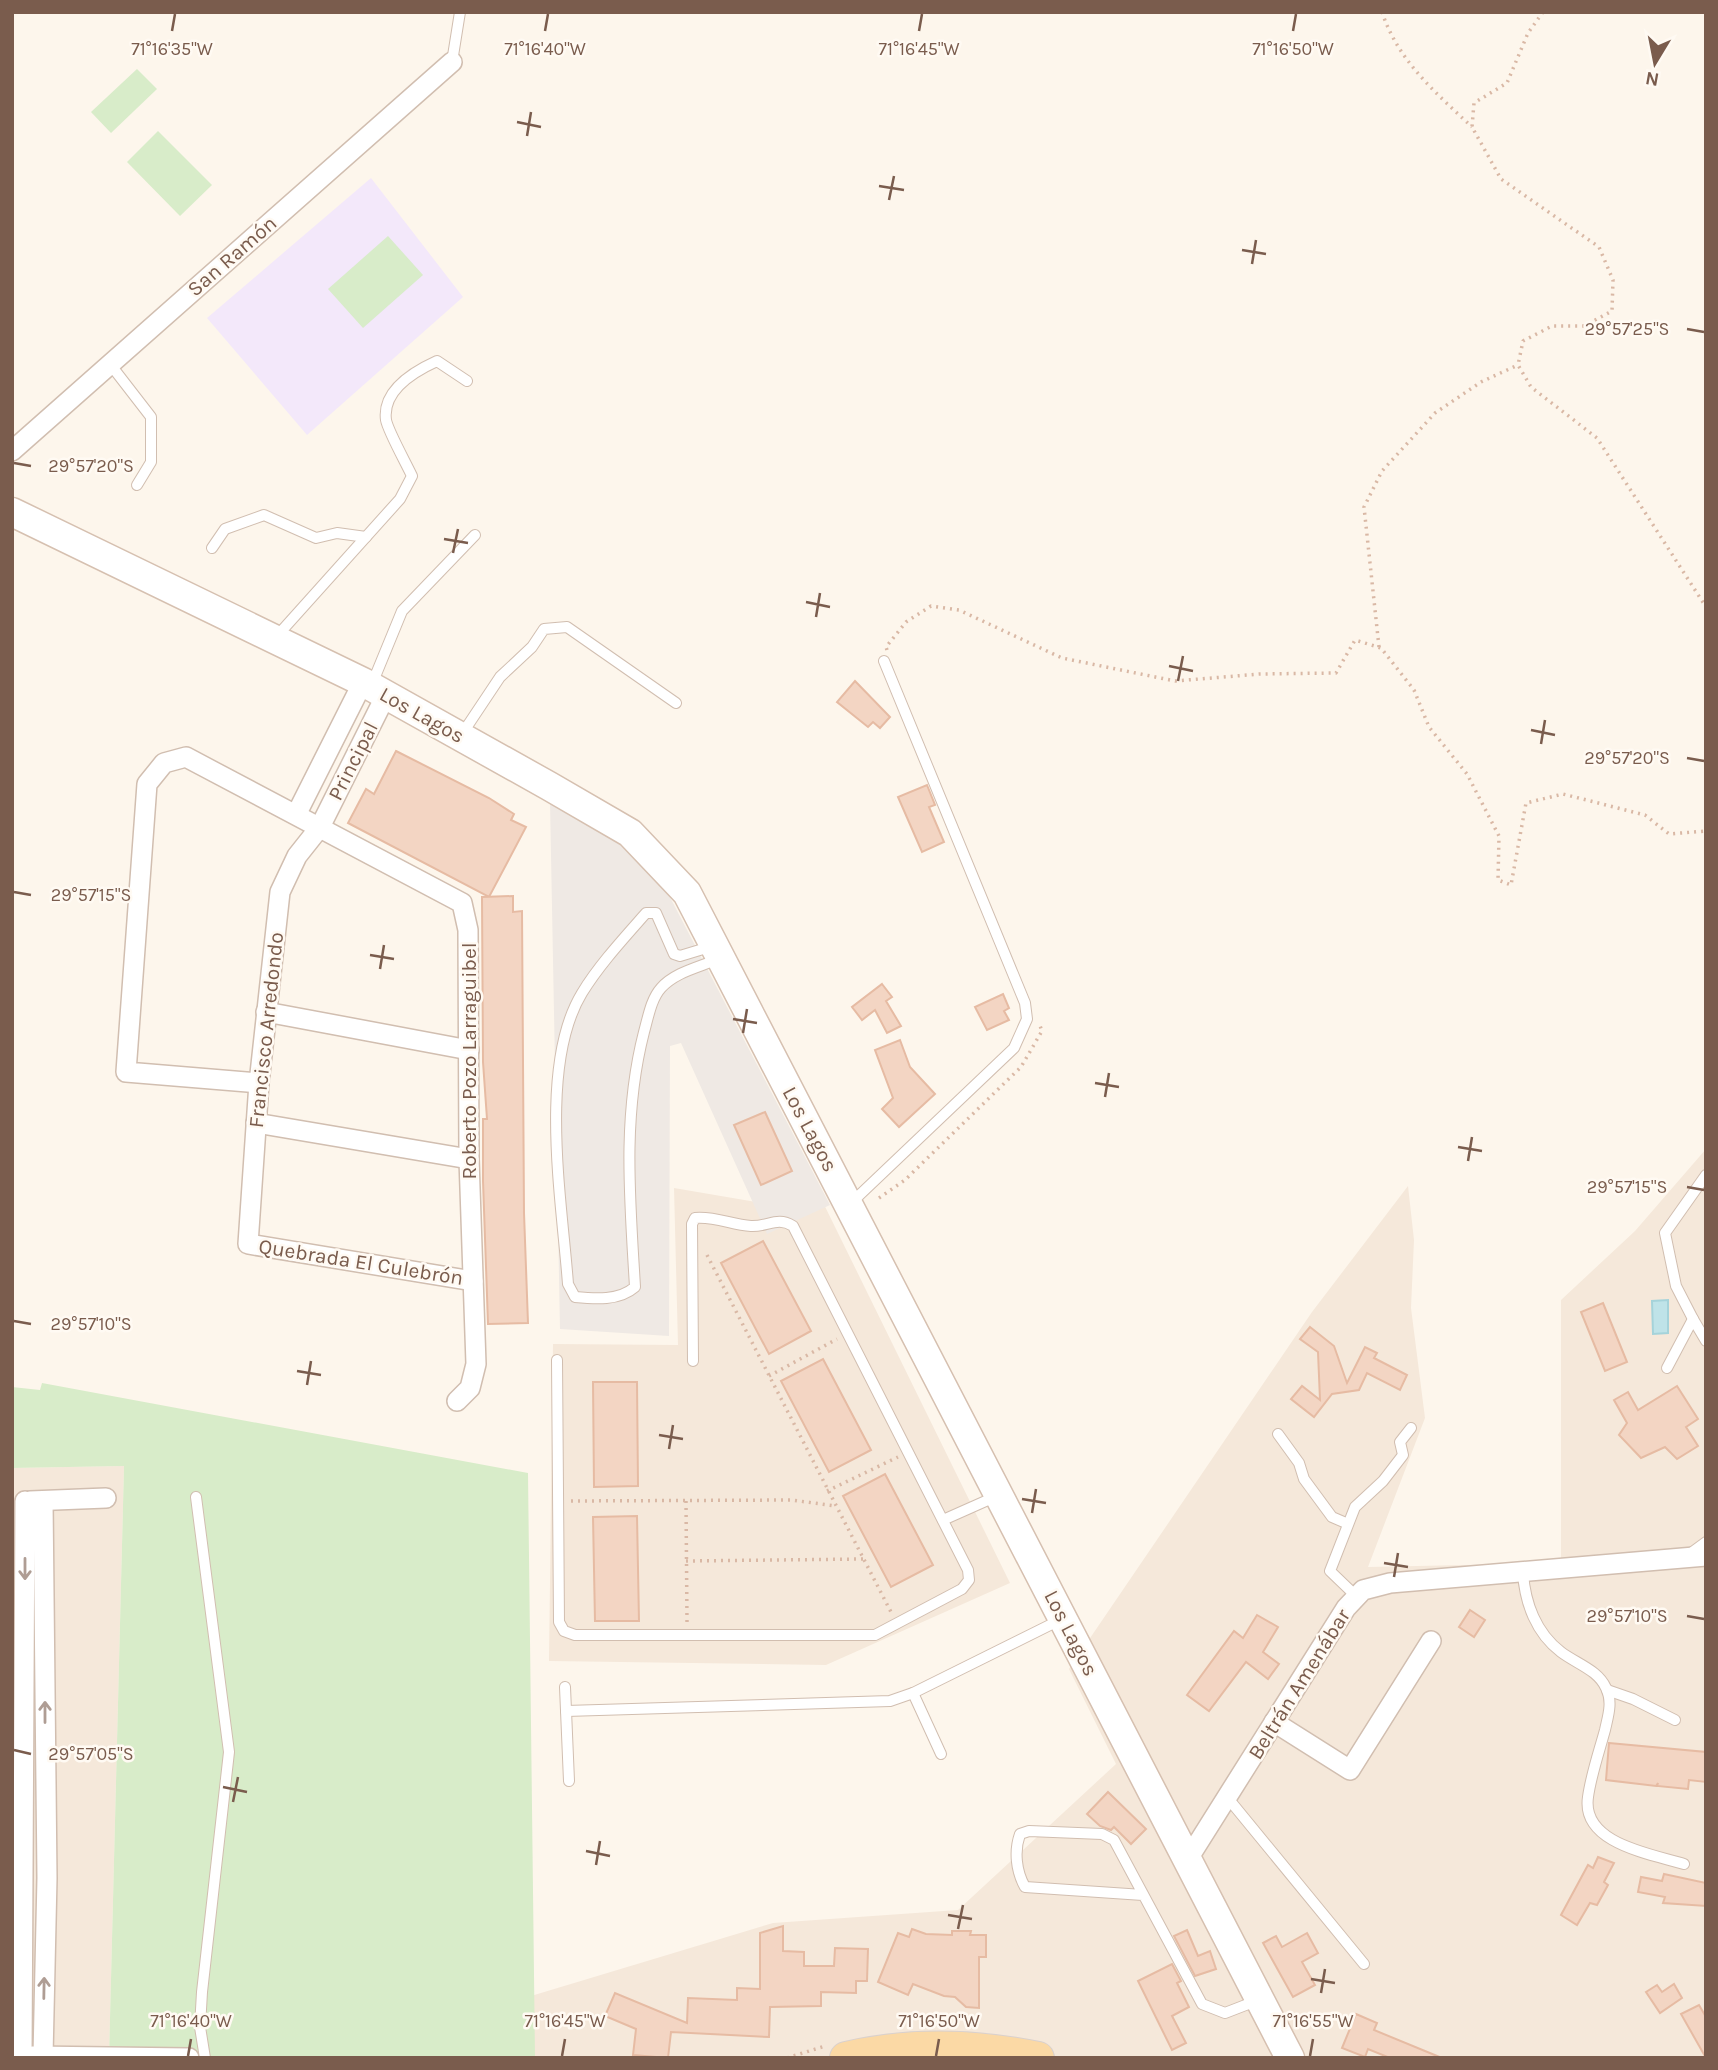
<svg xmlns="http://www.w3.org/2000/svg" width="1718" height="2070" viewBox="0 0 1718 2070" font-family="Karla,sans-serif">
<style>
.residential{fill:#f5e8da}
.industrial{fill:#efe9e4}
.education{fill:#f3e8fa}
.green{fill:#d8ecc9}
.water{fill:#bfe3e8;stroke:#a5d3da;stroke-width:2}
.building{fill:#f3d5c3;stroke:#e6bba3;stroke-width:2}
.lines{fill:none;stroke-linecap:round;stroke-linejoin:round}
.service-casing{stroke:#d1beb0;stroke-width:12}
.minor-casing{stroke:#d1beb0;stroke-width:22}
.secondary-casing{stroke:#d6c0b0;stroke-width:31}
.primary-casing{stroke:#dad1cd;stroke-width:34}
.path{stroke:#d9b8a5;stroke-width:3.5;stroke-dasharray:2 5;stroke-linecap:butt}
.service{stroke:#fff;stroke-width:10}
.minor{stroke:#fff;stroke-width:19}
.secondary{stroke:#fff;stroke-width:28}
.primary{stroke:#fbd9a5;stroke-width:32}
.oneway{stroke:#af9d94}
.ticks{fill:none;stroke:#7a5c4d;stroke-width:2.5}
.labels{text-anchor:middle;stroke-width:5;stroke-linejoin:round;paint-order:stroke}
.street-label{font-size:21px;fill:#7a5c4d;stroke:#fffaf3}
.ticks-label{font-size:18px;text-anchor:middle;fill:#7a5c4d;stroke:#fffaf3;stroke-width:5;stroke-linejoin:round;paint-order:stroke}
</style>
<rect width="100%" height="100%" fill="#fdf6ec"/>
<!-- residential -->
<g class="residential">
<polygon points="1706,1149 1706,2058 533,2058 531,1996 773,1923 958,1910 1116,1764 1069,1669 1312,1312 1408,1186 1414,1240 1411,1308 1425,1418 1368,1567 1561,1563 1561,1300 1635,1231"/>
<polygon points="809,1174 1010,1583 826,1665 549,1661 553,1344 678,1345 674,1188 756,1202"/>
<polygon points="124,1466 109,2058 12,2058 12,1468"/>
</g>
<!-- industrial -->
<polygon class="industrial" points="550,802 621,841 660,878 830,1205 767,1234 681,1043 670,1046 669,1336 560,1329"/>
<!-- education -->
<polygon class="education" points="371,178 463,297 307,435 207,318"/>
<!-- green -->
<g class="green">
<polygon points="137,69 157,89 111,133 91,112"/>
<polygon points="158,131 212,185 180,216 127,162"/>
<polygon points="388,236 423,275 363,328 328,289"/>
<polygon points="42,1383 528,1473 535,2058 109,2058 124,1466 12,1468 12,1387 40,1390"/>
</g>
<!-- water -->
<polygon class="water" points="1668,1300 1668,1333 1653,1334 1652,1301"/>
<!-- building -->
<g class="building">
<polygon points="855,681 890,717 880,728 873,722 868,727 837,702"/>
<polygon points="396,751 489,798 514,814 511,820 526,827 489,897 348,823 366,789 374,794"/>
<polygon points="927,785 935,805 929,807 944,842 922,852 898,797"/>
<polygon points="513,896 513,912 522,911 524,1213 528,1323 488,1324 483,1181 483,1119 487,1119 483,1062 482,897"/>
<polygon points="882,984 892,997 886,1001 901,1026 887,1033 875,1010 862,1020 852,1007"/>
<polygon points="1003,994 1009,1008 1004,1011 1009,1020 987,1030 975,1007"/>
<polygon points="900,1040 910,1067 935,1094 899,1127 882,1109 893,1098 875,1050"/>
<polygon points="765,1112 792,1171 761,1185 734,1125"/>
<polygon points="763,1241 811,1331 769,1354 721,1263"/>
<polygon points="1603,1303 1627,1362 1605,1371 1581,1312"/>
<polygon points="1310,1327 1334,1346 1347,1383 1365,1347 1377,1353 1374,1358 1407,1375 1400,1390 1367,1373 1359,1390 1332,1394 1314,1417 1291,1399 1302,1386 1320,1400 1318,1352 1300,1339"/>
<polygon points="823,1359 871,1450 829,1472 781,1381"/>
<polygon points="593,1382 637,1382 638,1486 594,1487"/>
<polygon points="1677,1386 1698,1419 1686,1427 1698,1446 1677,1459 1665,1447 1641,1458 1619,1435 1627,1423 1614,1400 1628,1392 1638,1410"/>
<polygon points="885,1474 933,1565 891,1587 843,1496"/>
<polygon points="637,1516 639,1621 595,1621 593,1517"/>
<polygon points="1470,1610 1485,1620 1474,1637 1459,1627"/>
<polygon points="1257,1615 1278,1627 1263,1652 1279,1664 1268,1679 1246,1662 1209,1711 1187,1695 1234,1631 1243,1638"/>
<polygon points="1609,1743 1706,1752 1706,1782 1689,1780 1688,1789 1657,1786 1658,1783 1656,1786 1606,1780"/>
<polygon points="1108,1792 1146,1829 1131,1844 1114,1827 1111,1830 1100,1826 1087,1814"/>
<polygon points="1598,1857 1614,1863 1604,1882 1608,1885 1597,1905 1590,1903 1577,1925 1561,1915 1588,1865 1593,1868"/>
<polygon points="1664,1874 1706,1883 1706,1906 1663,1903 1665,1897 1638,1892 1641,1877 1662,1881"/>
<polygon points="783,1926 783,1951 804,1952 804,1966 834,1966 835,1948 868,1949 867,1981 856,1981 856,1993 821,1992 821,2006 770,2007 769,2037 671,2032 668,2058 633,2055 636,2029 605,2016 615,1993 687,2023 688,1998 737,2000 737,1988 760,1989 760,1933"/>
<polygon points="912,1929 926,1934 952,1935 952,1931 971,1931 970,1935 986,1935 986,1957 979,1957 979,2008 966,2007 955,1997 944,1996 913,1984 908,1995 878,1982 898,1933 909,1937"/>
<polygon points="1187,1930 1198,1956 1210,1951 1216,1969 1195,1976 1174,1936"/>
<polygon points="1307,1933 1318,1953 1302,1962 1315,1985 1293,1997 1263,1943 1276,1936 1282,1947"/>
<polygon points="1172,1964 1181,1981 1177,1983 1189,2007 1172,2016 1186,2043 1172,2050 1138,1981"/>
<polygon points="1674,1984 1682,1998 1660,2013 1646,1992 1657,1985 1662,1992"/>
<polygon points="1699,2005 1706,2017 1706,2058 1681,2014"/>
<polygon points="1356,2014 1377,2023 1374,2030 1442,2058 1390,2058 1368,2049 1365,2057 1342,2048"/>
</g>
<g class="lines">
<!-- service casing -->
<g class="service-casing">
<g id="service">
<polyline points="452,62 460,12"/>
<polyline points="110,364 151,417 151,462 137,485"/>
<polyline points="212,548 225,529 264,515 316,538 337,533 366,537"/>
<path d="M277,636L400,499L412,476C406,463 388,431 386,420C382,390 415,371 437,361L467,381"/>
<polyline points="372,684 402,611 475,535"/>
<polyline points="462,734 500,677 532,647 544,629 567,627 676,703"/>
<path d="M713,946L680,956L674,954L656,913H646C624,938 599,965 582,993C538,1065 562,1202 568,1284L575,1297C595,1299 619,1301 635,1287C630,1201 622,1117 644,1032C648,1018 651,999 661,988C675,972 700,967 718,959"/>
<polyline points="850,1204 1014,1048 1027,1019 1025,1003 884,661"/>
<polyline points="1693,1319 1676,1286 1665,1233 1706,1175"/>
<path d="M557,1360L559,1622L564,1631L575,1635H875L962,1589L969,1580L968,1570L793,1226C777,1216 768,1227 751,1226C732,1225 715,1216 695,1218L692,1224L693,1361"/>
<polyline points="1667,1368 1693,1319 1706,1341"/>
<polyline points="1278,1434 1299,1463 1304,1479 1332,1517 1346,1523"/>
<polyline points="196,1497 229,1752 202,1992 200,2027 205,2058"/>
<polyline points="943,1520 997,1496"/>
<polyline points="1691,1553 1706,1542"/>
<path d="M1523,1573C1525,1603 1536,1633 1561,1652C1577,1664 1598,1670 1606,1688C1613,1702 1608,1716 1605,1730C1599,1752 1591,1775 1588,1797C1581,1844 1652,1854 1684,1864"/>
<polyline points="1356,1596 1330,1571 1355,1507 1383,1481 1403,1455 1400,1442 1411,1428"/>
<polyline points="565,1687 569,1781"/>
<polyline points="1607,1690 1633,1699 1675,1720"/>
<polyline points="913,1693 941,1754"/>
<polyline points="566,1711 890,1701 913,1693 1060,1620"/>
<polyline points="1227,1797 1364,1964"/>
<path d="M1143,1895L1025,1887C1016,1871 1014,1851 1020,1834L1029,1831L1102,1834L1114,1840L1202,2004L1225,2013L1256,2001"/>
</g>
</g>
<!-- minor casing -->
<g class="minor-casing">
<g id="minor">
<polyline points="12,451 452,62"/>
<polyline points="386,695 320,827 297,856 280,892 259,1083 248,1244 473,1281"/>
<polyline points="297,813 363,682"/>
<polyline points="266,1012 469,1050"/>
<polyline points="259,1083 126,1072 147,784 164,763 186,757 462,903 468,930 469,1159 476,1364 470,1388 457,1401"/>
<polyline points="256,1123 469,1159"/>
<polyline points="30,1501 106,1498"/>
<polyline points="1274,1722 1350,1770 1431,1641"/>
<polyline points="1188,1859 1346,1608 1363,1590 1390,1583 1706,1556"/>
<polyline points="22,2056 25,1501"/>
<polyline points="32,2056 189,2058"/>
<polyline points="43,2056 47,1878 43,1501"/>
</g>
</g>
<!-- secondary casing -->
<g class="secondary-casing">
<polyline id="secondary" points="12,512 363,682 549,786 630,833 687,893 1290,2058"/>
</g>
<!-- primary casing -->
<g class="primary-casing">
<path id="primary" d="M846,2058C910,2043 974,2045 1038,2058"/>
</g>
<!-- path -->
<g class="path">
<path d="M1382,12C1398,61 1436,93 1472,127"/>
<polyline points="1543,12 1528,33 1507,83 1474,103 1472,127 1501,179 1599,247 1613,280 1612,311 1584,326 1552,326 1523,341 1518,365 1531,387 1597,438 1706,607"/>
<polyline points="1379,647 1364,507 1382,471 1435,413 1481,382 1518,365"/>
<polyline points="887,650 886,647 906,622 931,606 959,610 1062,658 1175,681 1260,674 1336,673 1355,640 1381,648 1414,690 1429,727 1467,774 1499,836 1498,880 1511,885 1526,803 1563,794 1645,815 1669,834 1706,831"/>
<polyline points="879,1198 905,1180 1021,1067 1042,1031 1039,1023"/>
<polyline points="707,1255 891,1612"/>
<polyline points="769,1376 837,1339"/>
<polyline points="827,1491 898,1457"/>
<polyline points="571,1501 792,1500 835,1506"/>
<polyline points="686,1501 687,1622"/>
<polyline points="686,1561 863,1559"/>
<polyline points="787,2058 825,2046"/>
</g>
<!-- service -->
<use href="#service" class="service"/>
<!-- minor -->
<use href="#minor" class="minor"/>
<!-- secondary -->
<use href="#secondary" class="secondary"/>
<!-- primary -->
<use href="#primary" class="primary"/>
</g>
<!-- one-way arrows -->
<defs><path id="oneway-shaft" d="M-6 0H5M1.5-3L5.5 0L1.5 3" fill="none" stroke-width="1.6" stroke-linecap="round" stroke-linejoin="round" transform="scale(1.75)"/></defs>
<g class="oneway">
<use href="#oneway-shaft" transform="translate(25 1569) rotate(90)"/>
<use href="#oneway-shaft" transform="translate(45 1712) rotate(-90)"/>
<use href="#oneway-shaft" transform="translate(44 1988) rotate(-89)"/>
</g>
<!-- ticks -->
<path class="ticks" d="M172,31L175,14M545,31L548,14M919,31L922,14M1293,31L1296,14M517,122L541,127M527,136L531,112M879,186L904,190M889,200L894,176M1242,250L1266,254M1252,264L1256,240M1687,329L1704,332M14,463L31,466M444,539L468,543M453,553L458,529M806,602L830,607M816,617L820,593M1169,666L1193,671M1178,681L1183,656M1531,730L1555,735M1541,744L1545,720M1687,758L1704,761M14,892L31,895M370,955L394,959M380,969L384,945M733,1019L757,1023M743,1033L747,1009M1095,1083L1119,1087M1105,1097L1109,1073M1458,1147L1482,1151M1468,1161L1472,1137M1687,1187L1704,1190M14,1321L31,1324M297,1371L321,1375M307,1385L311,1361M659,1435L683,1439M669,1449L673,1425M1022,1499L1046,1503M1032,1513L1036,1489M1384,1563L1408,1567M1394,1577L1398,1553M1687,1616L1704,1619M14,1750L31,1754M223,1787L247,1792M233,1802L238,1777M586,1851L610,1856M596,1865L600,1841M948,1915L972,1919M958,1929L963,1905M1311,1979L1335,1983M1321,1993L1325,1969M188,2056L191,2039M562,2056L565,2039M936,2056L939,2039M1310,2056L1313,2039"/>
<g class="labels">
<!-- street labels -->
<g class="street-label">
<text transform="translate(232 256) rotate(-41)" y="7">San Ramón</text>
<text transform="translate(422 715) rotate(29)" y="7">Los Lagos</text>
<text transform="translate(353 761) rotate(-63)" y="7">Principal</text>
<text transform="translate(266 1030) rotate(-84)" y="7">Francisco Arredondo</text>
<text transform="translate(469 1061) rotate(-90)" y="7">Roberto Pozo Larraguibel</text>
<text transform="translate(810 1129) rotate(62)" y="7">Los Lagos</text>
<text transform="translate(361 1262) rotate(9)" y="7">Quebrada El Culebrón</text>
<text transform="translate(1071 1633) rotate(63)" y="7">Los Lagos</text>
<text transform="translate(1299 1684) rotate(-58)" y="7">Beltrán Amenábar</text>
</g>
</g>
<g class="ticks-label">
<text x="172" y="55">71°16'35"W</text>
<text x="545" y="55">71°16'40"W</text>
<text x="919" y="55">71°16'45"W</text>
<text x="1293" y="55">71°16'50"W</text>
<text x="1627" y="335">29°57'25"S</text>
<text x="91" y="472">29°57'20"S</text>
<text x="1627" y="764">29°57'20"S</text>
<text x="91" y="901">29°57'15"S</text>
<text x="1627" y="1193">29°57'15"S</text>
<text x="91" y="1330">29°57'10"S</text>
<text x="1627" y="1622">29°57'10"S</text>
<text x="91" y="1760">29°57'05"S</text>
<text x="191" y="2027">71°16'40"W</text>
<text x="565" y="2027">71°16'45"W</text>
<text x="939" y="2027">71°16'50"W</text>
<text x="1313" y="2027">71°16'55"W</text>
</g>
<!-- border -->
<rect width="1718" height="2070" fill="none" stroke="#7a5c4d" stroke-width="28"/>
<!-- north arrow -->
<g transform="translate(1655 63) rotate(190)" stroke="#fffaf3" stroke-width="5" paint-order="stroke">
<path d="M0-5L12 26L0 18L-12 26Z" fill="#7a5c4d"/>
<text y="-10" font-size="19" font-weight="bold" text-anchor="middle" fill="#7a5c4d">N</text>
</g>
</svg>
